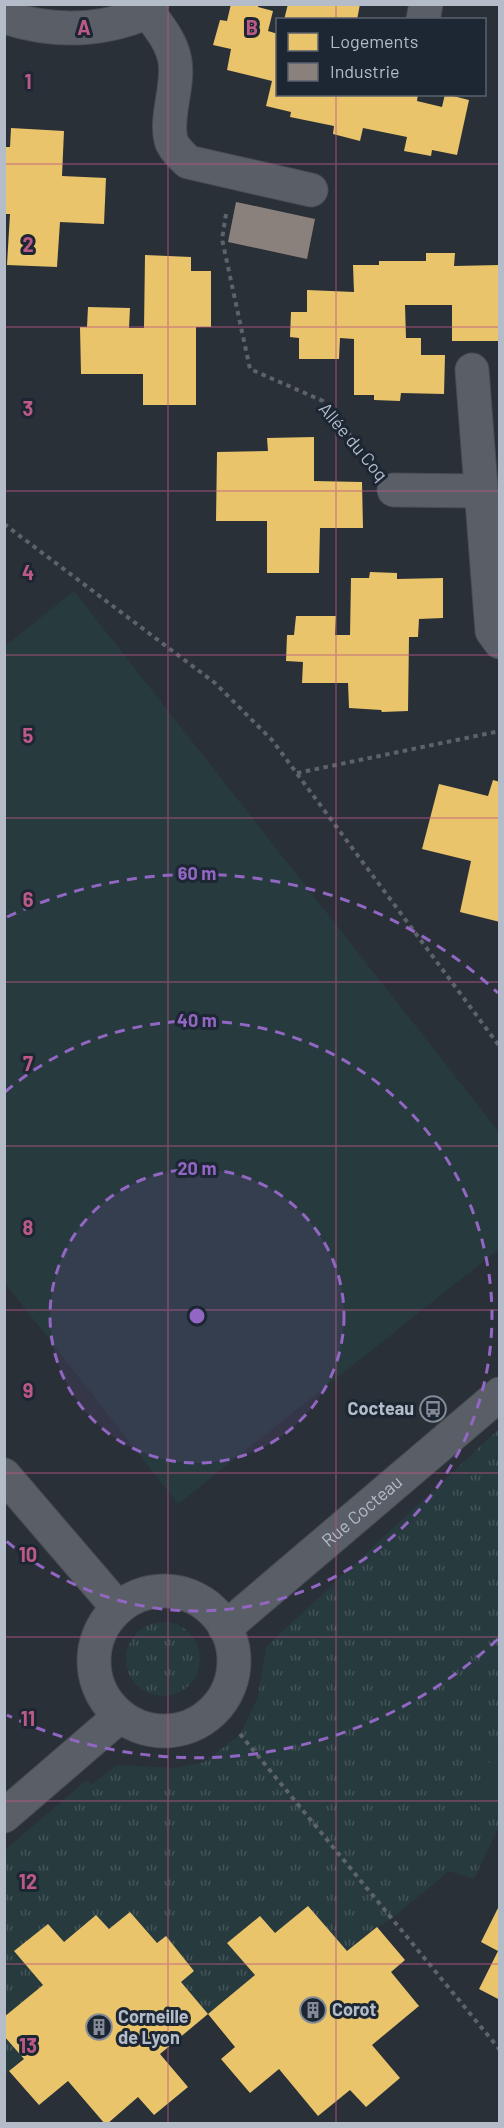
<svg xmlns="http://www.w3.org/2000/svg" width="504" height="2128" viewBox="0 0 504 2128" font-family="Barlow,sans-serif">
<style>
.grass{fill:url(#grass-tufts)}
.park{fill:#273a3e}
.homes{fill:#e9c46a}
.industry{fill:#8a817c}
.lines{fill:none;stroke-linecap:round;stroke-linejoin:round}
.minor-casing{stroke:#484c53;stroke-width:35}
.tertiary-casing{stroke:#484c53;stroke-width:35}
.path{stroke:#5d636a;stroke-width:4;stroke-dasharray:4.5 4.5;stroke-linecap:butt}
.minor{stroke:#5a5e66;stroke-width:33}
.tertiary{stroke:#5a5e66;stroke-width:33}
.grid{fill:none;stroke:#bc5a87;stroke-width:1.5;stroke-opacity:0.55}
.ring{fill:none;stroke:#9266c3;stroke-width:3;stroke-dasharray:10 8}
.labels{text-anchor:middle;stroke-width:6;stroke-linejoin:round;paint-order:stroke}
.street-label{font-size:18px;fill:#b4bcc9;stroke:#1d2633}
.poi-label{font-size:18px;font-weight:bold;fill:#b4bcc9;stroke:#1d2633;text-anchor:start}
.grid-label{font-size:20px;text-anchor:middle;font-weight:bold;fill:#bc5a87;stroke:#1d2633;stroke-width:6;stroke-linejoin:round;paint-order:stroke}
.centre{fill:#9266c3;stroke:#1d2633;stroke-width:3}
.ring-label{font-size:18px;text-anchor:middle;font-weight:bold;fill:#9266c3;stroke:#1d2633;stroke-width:6;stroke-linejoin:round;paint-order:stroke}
</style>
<defs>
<pattern id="grass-tufts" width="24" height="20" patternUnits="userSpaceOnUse" patternTransform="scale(1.5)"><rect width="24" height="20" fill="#273a3e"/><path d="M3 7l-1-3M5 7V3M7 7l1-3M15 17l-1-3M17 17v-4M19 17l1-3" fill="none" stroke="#445559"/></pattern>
</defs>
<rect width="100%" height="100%" fill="#2a3038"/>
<!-- grass -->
<g class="grass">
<polygon points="499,1429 499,1746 468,1800 499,1819 499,1826 474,1879 449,1871 391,1919 362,1938 347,1951 275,1933 259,1916 227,1943 255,1975 208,2014 181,1982 194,1971 166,1936 157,1943 130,1912 109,1929 95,1915 64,1942 48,1924 14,1951 43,1985 5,2017 5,1850 87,1780 91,1785 117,1765 176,1768 204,1762 240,1735 258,1697 266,1647"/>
<circle cx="163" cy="1659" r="37"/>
<polygon points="4,2036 24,2059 5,2075 4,2075"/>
</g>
<!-- park -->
<g class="park">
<polygon points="74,591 499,1132 499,1249 178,1504 5,1283 5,646"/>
<polygon points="499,1746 500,1819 499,1819 468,1800"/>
</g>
<!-- homes -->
<g class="homes">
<polygon points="231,4 259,4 258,7 273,11 268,31 278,34 278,94 418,94 417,101 442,107 445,94 469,100 457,155 432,150 431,156 404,151 407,137 363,128 360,141 333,134 334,126 290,117 291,112 266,106 272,81 227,70 231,49 213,45 220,20 227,21"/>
<polygon points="288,4 360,4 357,20 284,20"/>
<polygon points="11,128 64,131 62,176 106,178 104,224 60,222 57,267 7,265 10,214 4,214 4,147 10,147"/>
<polygon points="426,253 455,253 454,266 500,265 500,341 452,341 452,305 405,305 406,338 421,338 421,355 445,355 444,394 401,393 400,401 374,400 374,395 354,395 354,339 340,338 339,359 299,359 299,338 290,337 291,312 307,312 307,290 354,292 353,265 379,265 379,261 426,261"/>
<polygon points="145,255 191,257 191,271 211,271 211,327 196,327 196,405 143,405 143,374 81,374 80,327 87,327 88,307 130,308 129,328 144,328"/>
<polygon points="314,437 314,481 362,482 363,528 320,528 319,573 267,573 267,521 216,521 217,452 268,451 267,438"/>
<polygon points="370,572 397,573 397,579 443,578 443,618 419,619 418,637 409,637 408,711 382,712 381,710 349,708 348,683 302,683 303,662 286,661 287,635 294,635 296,616 336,616 335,635 350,635 351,578 369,578"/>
<polygon points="493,780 500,782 500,922 460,912 471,861 422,849 439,784 488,796"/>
<polygon points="500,1904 500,2000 479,1989 498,1951 481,1942"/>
<polygon points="308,1906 347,1951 377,1927 405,1960 391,1972 419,2006 372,2045 400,2078 366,2107 350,2090 318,2116 279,2069 250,2093 221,2059 235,2047 208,2014 255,1975 227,1943 260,1916 275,1933"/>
<polygon points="130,1912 157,1943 166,1936 194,1971 181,1982 208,2014 160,2054 188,2087 154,2115 138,2097 107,2124 105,2124 68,2081 39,2105 9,2071 24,2059 4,2036 4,2017 43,1985 14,1951 48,1924 64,1942 96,1915 109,1929"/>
</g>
<!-- industry -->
<polygon class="industry" points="236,202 315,219 307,259 228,242"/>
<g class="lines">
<!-- minor casing -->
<g class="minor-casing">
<g id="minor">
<path d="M148,12C159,27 172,42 175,61C179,87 165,117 171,140C173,148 182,156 188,162L311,190"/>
<path d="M4,17C53,33 101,32 148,12L152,4"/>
<polyline points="423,20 426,4"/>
<polyline points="472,370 492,631 500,642"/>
<polyline points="394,490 481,491"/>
<polyline points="4,1475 118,1608"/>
</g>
</g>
<!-- tertiary casing -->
<g class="tertiary-casing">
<g id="tertiary">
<circle cx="164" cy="1661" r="70"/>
<path id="s1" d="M225,1628L500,1394"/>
<polyline points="4,1816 120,1716"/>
</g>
</g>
<!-- path -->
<g class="path">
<polyline points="226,214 222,239 250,369 323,401 368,458"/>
<polyline points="4,524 215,683 272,740 500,1047"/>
<polyline points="297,773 500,731"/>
<polyline points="240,1734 500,2050"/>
</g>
<!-- minor -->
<use href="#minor" class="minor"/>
<!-- tertiary -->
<use href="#tertiary" class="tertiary"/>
</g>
<!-- grid -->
<path class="grid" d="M168,4V2124M336,4V20M336,94V2124M4,164H500M4,327H500M4,491H500M4,655H500M4,818H500M4,982H500M4,1146H500M4,1310H500M4,1473H500M4,1637H500M4,1801H500M4,1964H500"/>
<!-- distance rings -->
<circle cx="197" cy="1316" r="147" fill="#9266c3" fill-opacity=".12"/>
<g class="ring">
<circle cx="197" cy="1316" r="147"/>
<path d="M5 1092A295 295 0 1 1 5 1540"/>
<path d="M498 1639A442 442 0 0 1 7 1715M7 917A442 442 0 0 1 498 993"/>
</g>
<!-- icons -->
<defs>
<g id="bus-ring" transform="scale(1.35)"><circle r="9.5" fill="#1d2633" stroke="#848b96" stroke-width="1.5"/><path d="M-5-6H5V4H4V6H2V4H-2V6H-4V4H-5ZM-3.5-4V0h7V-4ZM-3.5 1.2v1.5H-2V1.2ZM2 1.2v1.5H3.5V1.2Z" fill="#848b96"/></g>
<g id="building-ring" transform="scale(1.35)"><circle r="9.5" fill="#1d2633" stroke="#848b96" stroke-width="1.5"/><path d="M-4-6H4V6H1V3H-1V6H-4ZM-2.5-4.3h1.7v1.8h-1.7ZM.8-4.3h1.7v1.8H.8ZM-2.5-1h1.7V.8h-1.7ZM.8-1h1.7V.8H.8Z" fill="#848b96"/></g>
</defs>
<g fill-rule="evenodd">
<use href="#bus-ring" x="433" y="1409"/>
<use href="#building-ring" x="313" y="2010"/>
<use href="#building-ring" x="99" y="2027"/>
</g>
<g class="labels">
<!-- street labels -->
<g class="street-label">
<text transform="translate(353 442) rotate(50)" y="6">Allée du Coq</text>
<text dy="6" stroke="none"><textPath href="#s1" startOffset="180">Rue Cocteau</textPath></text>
</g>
<!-- poi labels -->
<g class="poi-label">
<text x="414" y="1415" text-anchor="end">Cocteau</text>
<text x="332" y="2016">Corot</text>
<text x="118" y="2023">Corneille<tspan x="118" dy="21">de Lyon</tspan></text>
</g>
</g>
<g class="grid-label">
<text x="84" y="35">A</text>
<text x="252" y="35">B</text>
<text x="28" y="89">1</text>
<text x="28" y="252">2</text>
<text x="28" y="416">3</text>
<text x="28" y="580">4</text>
<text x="28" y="743">5</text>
<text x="28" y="907">6</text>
<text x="28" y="1071">7</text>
<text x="28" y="1235">8</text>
<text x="28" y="1398">9</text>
<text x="28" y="1562">10</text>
<text x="28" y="1726">11</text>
<text x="28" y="1889">12</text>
<text x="28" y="2053">13</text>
</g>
<circle cx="197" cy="1316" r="9" class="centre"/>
<g class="ring-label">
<text x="197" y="880">60 m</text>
<text x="197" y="1027">40 m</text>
<text x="197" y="1175">20 m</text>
</g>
<!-- border -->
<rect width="504" height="2128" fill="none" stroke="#b4bcc9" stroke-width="12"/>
<!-- legend -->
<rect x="276" y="18" width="210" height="78" fill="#1d2633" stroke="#59626f" stroke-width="1.5"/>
<rect x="288" y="33" width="30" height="18" fill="#e9c46a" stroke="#59626f" stroke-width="1.5"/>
<text x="330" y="48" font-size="18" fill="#b4bcc9">Logements</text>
<rect x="288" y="63" width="30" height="18" fill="#8a817c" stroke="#59626f" stroke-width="1.5"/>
<text x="330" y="78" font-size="18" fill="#b4bcc9">Industrie</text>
</svg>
